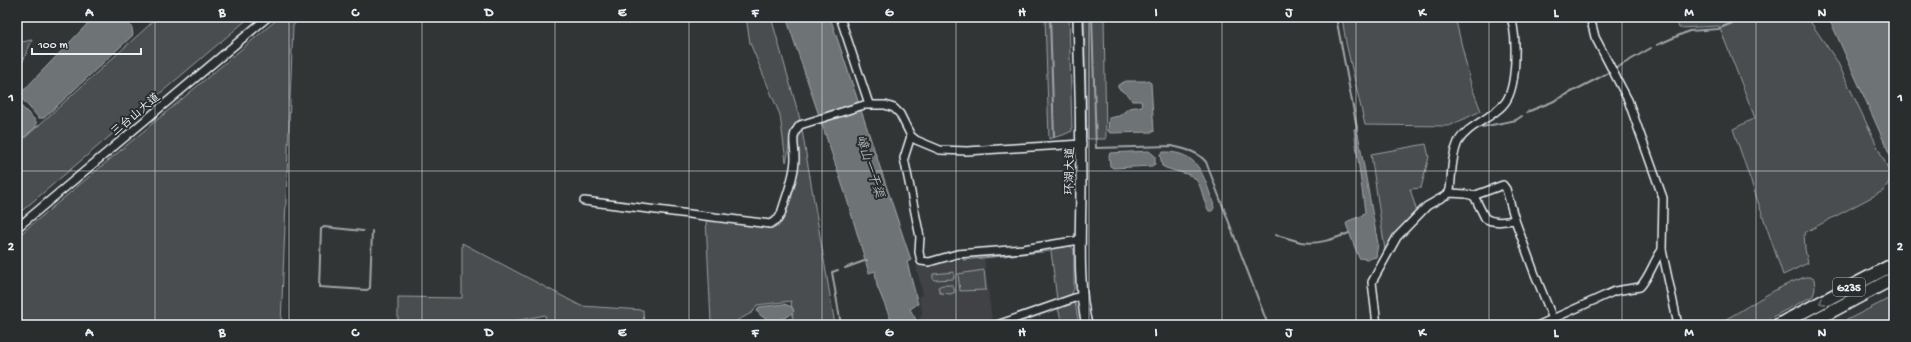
<svg xmlns="http://www.w3.org/2000/svg" width="1911" height="342" viewBox="0 0 1911 342" font-family="'Gochi Hand','LXGW WenKai TC',sans-serif">
<style>
.built{fill:#3f4244}
.green{fill:#494d4f;stroke:#989fa4}
.water{fill:#6e7376;stroke:#9fa5aa}
.lines{fill:none;stroke-linecap:round;stroke-linejoin:round}
.stream{stroke:#9fa5aa;stroke-width:2}
.street-casing{stroke:#e8f1f8;stroke-width:10}
.secondary-casing{stroke:#e8f1f8;stroke-width:12}
.highway-casing{stroke:#e8f1f8;stroke-width:15}
.street{stroke:#2a2d2e;stroke-width:7}
.secondary{stroke:#2a2d2e;stroke-width:9}
.highway{stroke:#2a2d2e;stroke-width:12}
.oneway{stroke:#6c7275}
.grid{fill:none;stroke:#e8f1f8;stroke-width:1;stroke-opacity:0.55}
.labels{text-anchor:middle;stroke-width:4;stroke-linejoin:round;paint-order:stroke}
.shield{fill:#2a2d2e;stroke:#afb6bb;stroke-width:1}
.shield-label{font-size:11px;font-weight:bold;fill:#e8f1f8}
.street-label{font-size:12px;fill:#e8f1f8;stroke:#2a2d2e}
.water-label{font-size:13px;font-style:italic;fill:#b1b8be;stroke:#2a2d2e}
.neatline{fill:none;stroke:#e8f1f8;stroke-width:1.5}
.grid-label{font-size:13px;text-anchor:middle;font-weight:bold;fill:#e8f1f8}
</style>
<rect width="100%" height="100%" fill="#323536"/>
<filter id="ink" filterUnits="userSpaceOnUse"><feTurbulence type="fractalNoise" baseFrequency=".025" numOctaves="2"/><feDisplacementMap in="SourceGraphic" scale="8" xChannelSelector="R" yChannelSelector="G"/><feConvolveMatrix kernelMatrix="1 2 1 2 8 2 1 2 1" color-interpolation-filters="sRGB"/></filter>
<g filter="url(#ink)">
<!-- built -->
<polygon class="built" points="984,257 992,321 951,325 921,325 919,317 922,316 922,311 918,296 923,295 916,266"/>
<!-- green -->
<g class="green">
<polygon points="158,17 250,17 17,215 17,145"/>
<polygon points="280,17 303,17 293,25 281,325 17,325 17,237"/>
<path d="M746,17H771L800,119C786,132 791,146 786,162L780,115L750,43Z"/>
<polygon points="1045,17 1069,17 1072,131 1063,135 1049,139"/>
<polygon points="1084,17 1104,17 1106,139 1090,139 1087,138"/>
<polygon points="1342,17 1455,17 1471,85 1481,111 1449,126 1365,125 1346,43"/>
<polygon points="1676,17 1807,17 1837,61 1890,173 1889,182 1883,191 1804,233 1805,249 1808,263 1783,275 1733,129 1755,118 1719,26 1679,28"/>
<polygon points="32,40 20,68 17,69 17,43"/>
<path d="M802,130L835,325H770L793,318L791,301L757,305L753,312L731,324L711,322L706,219L778,227C789,214 796,183 798,166C800,154 793,139 802,130Z"/>
<polygon points="1426,144 1429,157 1421,188 1410,189 1417,212 1397,231 1385,250 1371,154"/>
<polygon points="462,243 581,306 643,310 644,325 547,325 545,315 515,321 515,325 398,325 398,297 462,298"/>
<polygon points="1069,245 1074,249 1074,289 1071,295 1057,300 1051,251 963,260 963,256"/>
<polygon points="984,270 986,290 960,291 958,274"/>
<polygon points="954,272 954,279 934,280 933,279 933,274"/>
<path d="M1805,277H1810L1814,279L1815,289L1813,296L1757,325H1715C1747,309 1770,289 1805,277Z"/>
<polygon points="942,285 953,285 955,292 951,294 940,293 938,287"/>
<polygon points="1894,296 1894,325 1838,325 1839,324"/>
<polygon points="1075,303 1079,325 1063,325 1058,309"/>
</g>
<!-- water -->
<g class="water">
<polygon points="94,17 123,17 132,28 133,35 44,118 39,118 21,98 22,92"/>
<polygon points="786,17 830,17 911,260 907,262 918,304 910,309 919,325 893,325 877,286 875,271 869,273 845,193"/>
<polygon points="1827,17 1894,17 1894,164 1833,27"/>
<polygon points="1126,81 1148,81 1151,83 1154,132 1110,133 1108,131 1109,118 1119,116 1129,108 1142,106 1141,101 1132,101 1129,96 1118,88 1118,85"/>
<polygon points="17,102 36,121 36,127 17,143"/>
<polygon points="1357,128 1378,244 1376,257 1368,259 1359,258 1346,224 1348,221 1361,216 1365,212 1354,129"/>
<polygon points="1149,151 1155,156 1155,164 1152,166 1113,168 1110,166 1109,155 1110,153"/>
<path d="M1163,152C1199,151 1203,175 1213,202L1214,208L1212,211H1209C1203,202 1203,190 1197,181C1192,172 1171,172 1162,166L1160,154Z"/>
<path d="M784,304L792,307L794,311C786,322 764,324 757,311L759,307Z"/>
</g>
<g class="lines">
<!-- stream -->
<g class="stream">
<polyline points="1050,17 1054,137"/>
<path d="M1092,17L1096,148L1172,146C1185,149 1197,151 1206,162L1268,325"/>
<polyline points="1336,17 1357,128"/>
<polyline points="1657,45 1689,31 1718,29 1746,17"/>
<polyline points="1618,67 1651,48"/>
<polyline points="1527,112 1552,102 1610,72"/>
<polyline points="1482,127 1516,120 1522,116"/>
<polyline points="363,231 324,227 321,229 319,287 367,290 370,288 372,231"/>
<path d="M1276,235C1285,237 1293,240 1301,242C1317,245 1334,239 1349,233"/>
<polyline points="845,268 867,260"/>
<polyline points="838,270 832,272 841,325"/>
</g>
<!-- street casing -->
<g class="street-casing">
<g id="street">
<polyline points="840,17 869,104"/>
<polyline points="1590,17 1595,37 1628,100 1663,198 1662,250 1678,325"/>
<polyline points="911,136 904,158 920,237 919,252 921,261 929,262 957,254 1023,249 1080,240"/>
<path d="M1447,195L1450,190C1452,174 1451,157 1458,142C1467,126 1490,119 1503,105C1518,90 1517,37 1511,17"/>
<polyline points="1473,196 1503,185 1506,189 1515,220"/>
<path d="M584,201L770,224L778,219L781,214C786,196 795,176 795,158C795,145 790,136 800,125L864,105H885L894,108L900,114L911,136L916,140L940,150L967,151L1082,144"/>
<polyline points="17,228 268,17"/>
<polyline points="997,325 1083,295"/>
<path d="M1377,325L1372,282L1397,237L1427,206L1450,193L1466,194L1474,196L1485,218C1494,224 1505,221 1515,220L1534,272L1553,319"/>
<path d="M1539,325L1615,291L1640,287C1650,276 1653,262 1662,250"/>
</g>
</g>
<!-- secondary casing -->
<g class="secondary-casing">
<path id="secondary" d="M1078,17C1080,73 1081,129 1081,185C1081,228 1077,284 1087,325"/>
</g>
<!-- highway casing -->
<g class="highway-casing">
<g id="highway">
<polyline points="1778,325 1894,264"/>
<polyline points="1806,325 1894,278"/>
</g>
</g>
<!-- street -->
<use href="#street" class="street"/>
<!-- secondary -->
<use href="#secondary" class="secondary"/>
<!-- highway -->
<use href="#highway" class="highway"/>
</g>
<!-- one-way arrows -->
<defs><path id="oneway-chevron" d="M-2-3.5L2.5 0L-2 3.5" fill="none" stroke-width="1.6" stroke-linecap="round" stroke-linejoin="round"/></defs>
<use class="oneway" href="#oneway-chevron" transform="translate(1822 302) rotate(152)"/>
</g>
<!-- grid -->
<path class="grid" d="M155,17V325M289,17V325M422,17V325M555,17V325M689,17V325M822,17V325M956,17V325M1089,17V325M1222,17V325M1356,17V325M1489,17V325M1622,17V325M1756,17V325M17,171H1894"/>
<g class="labels">
<!-- shield labels -->
<rect class="shield" x="1833" y="278" width="32" height="18" rx="3"/>
<g class="shield-label">
<text x="1849" y="291">G235</text>
</g>
<!-- street labels -->
<g class="street-label">
<text transform="translate(135 114) rotate(-40)" y="4">三台山大道</text>
<text transform="translate(1069 171) rotate(-89)" y="4">环湖大道</text>
</g>
<!-- water labels -->
<g class="water-label">
<text transform="translate(871 166) rotate(72)" y="5">嶂山一干渠</text>
</g>
</g>
<!-- margin -->
<rect width="1911" height="342" fill="none" stroke="#2a2d2e" stroke-width="44"/>
<!-- scale -->
<path d="M32 48v6h109v-6" fill="none" stroke="#e8f1f8" stroke-width="2"/>
<text x="38" y="48" font-size="12" fill="#e8f1f8" stroke="#2a2d2e" stroke-width="3" paint-order="stroke">100 m</text>
<rect x="22" y="22" width="1867" height="298" class="neatline"/>
<g class="grid-label">
<text x="89" y="16">A</text>
<text x="222" y="16">B</text>
<text x="355" y="16">C</text>
<text x="489" y="16">D</text>
<text x="622" y="16">E</text>
<text x="755" y="16">F</text>
<text x="889" y="16">G</text>
<text x="1022" y="16">H</text>
<text x="1156" y="16">I</text>
<text x="1289" y="16">J</text>
<text x="1422" y="16">K</text>
<text x="1556" y="16">L</text>
<text x="1689" y="16">M</text>
<text x="1822" y="16">N</text>
<text x="11" y="101">1</text>
<text x="1900" y="101">1</text>
<text x="11" y="250">2</text>
<text x="1900" y="250">2</text>
<text x="89" y="336">A</text>
<text x="222" y="336">B</text>
<text x="355" y="336">C</text>
<text x="489" y="336">D</text>
<text x="622" y="336">E</text>
<text x="755" y="336">F</text>
<text x="889" y="336">G</text>
<text x="1022" y="336">H</text>
<text x="1156" y="336">I</text>
<text x="1289" y="336">J</text>
<text x="1422" y="336">K</text>
<text x="1556" y="336">L</text>
<text x="1689" y="336">M</text>
<text x="1822" y="336">N</text>
</g>
</svg>
